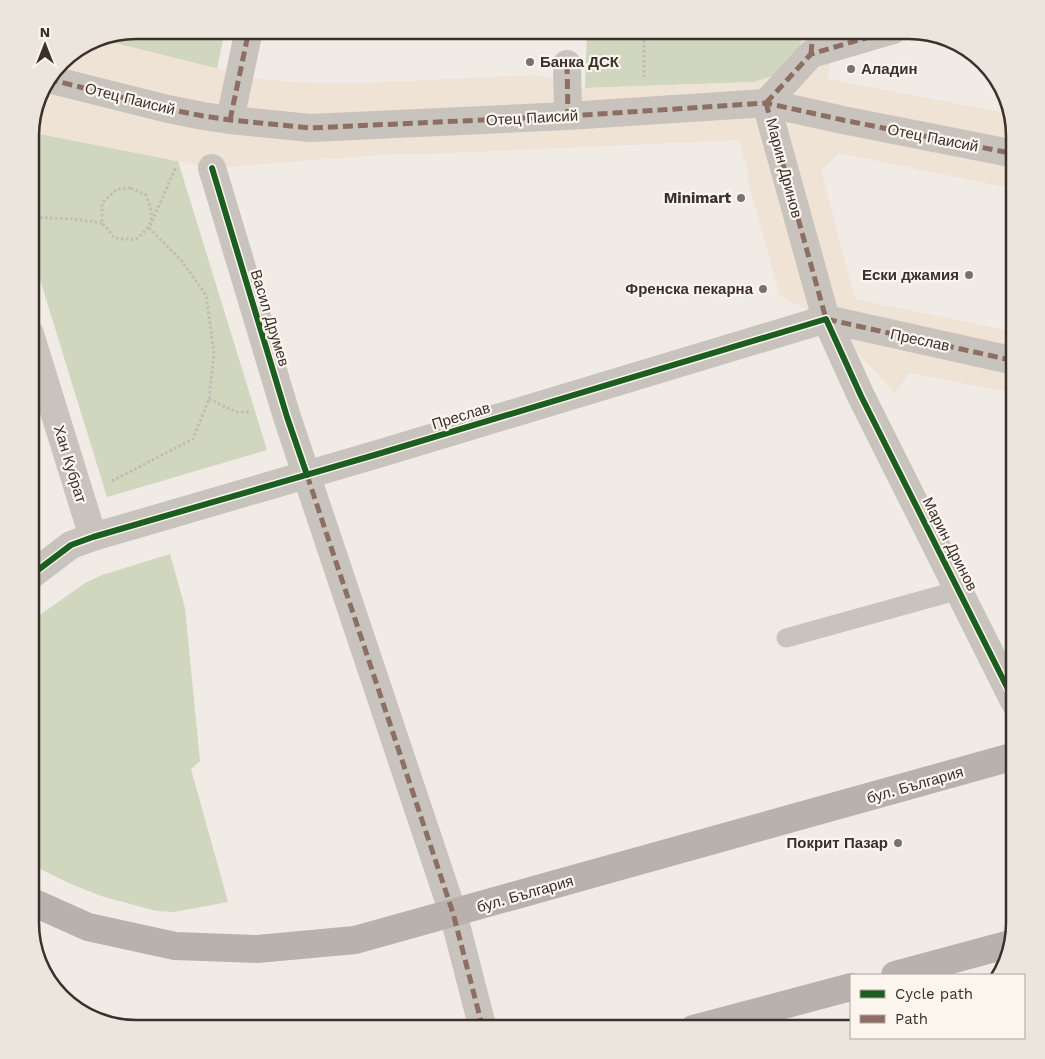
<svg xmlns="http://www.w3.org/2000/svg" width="1045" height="1059" viewBox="0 0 1045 1059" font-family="'Work Sans',sans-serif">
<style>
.green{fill:#d1d6bf}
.plaza{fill:#eee3d5}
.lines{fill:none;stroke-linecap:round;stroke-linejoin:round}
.path{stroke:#c2bbb6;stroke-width:3;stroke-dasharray:2.5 2.5;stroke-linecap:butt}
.lane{stroke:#c9c3be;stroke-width:19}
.street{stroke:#c9c3be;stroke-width:28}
.primary{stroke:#b8b1ad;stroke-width:28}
.quiet{stroke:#8d6e63;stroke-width:5;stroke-dasharray:10 5;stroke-linecap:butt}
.cycleway-casing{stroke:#fbf5ee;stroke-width:9}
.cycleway{stroke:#1b5e20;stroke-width:6}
.poi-dot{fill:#7a716c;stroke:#fbf5ee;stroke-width:2}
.labels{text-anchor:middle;stroke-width:4.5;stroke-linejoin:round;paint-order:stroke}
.poi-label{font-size:15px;font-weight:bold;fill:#3b302b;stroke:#fbf5ee;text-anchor:end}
.street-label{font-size:15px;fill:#3b302b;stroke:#fbf5ee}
.rim{fill:none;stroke:#3b302b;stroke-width:2.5}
</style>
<rect width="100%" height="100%" fill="#f0ebe5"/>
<!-- green -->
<g class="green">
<polygon points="136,30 225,30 217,69 95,38"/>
<polygon points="587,30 803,30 802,40 798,50 782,73 754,82 585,88"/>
<polygon points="30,132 178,161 267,450 107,497 30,247"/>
<polygon points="170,554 185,608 200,761 191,769 228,902 174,912 157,911 104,897 73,885 30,864 30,622 85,583 102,575"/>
</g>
<!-- plaza -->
<polygon class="plaza" points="803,30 916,30 930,34 830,61 828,79 1011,114 1015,135 1015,189 839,153 821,171 855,299 1015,332 1015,393 909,373 895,393 826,319 780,296 747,177 749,176 739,140 427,154 391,154 212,168 30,132 41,89 66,56 95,38 260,79 310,83 365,83 537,75 585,88 754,82 782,73 798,50 802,40"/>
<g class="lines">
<!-- path -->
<g class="path">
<polyline points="644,30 644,77"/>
<path d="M131,188L146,195C155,218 154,224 135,240L115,238L102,223V203L117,189Z"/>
<polyline points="30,217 73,219 102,223"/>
<polyline points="209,399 236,412 249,412"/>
<polyline points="112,481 193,439 209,399 214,353 206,295 181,260 149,228 176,167"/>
</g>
<!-- lane -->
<polyline class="lane" points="786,638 959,590"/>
<!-- street -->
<g class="street">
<polyline points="567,64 568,116"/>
<polyline points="48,79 168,109 203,116 230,120 310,128 568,116 766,103 843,120 1015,154"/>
<polyline points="766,103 826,319 1015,361"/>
<polyline points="766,103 811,54 893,30"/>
<polyline points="230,120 249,30"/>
<polyline points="212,168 287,417 453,913 483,1029"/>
<polyline points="30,334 93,537"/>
<polyline points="30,576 71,545 93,537 378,454 826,319 861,396 1015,703"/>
</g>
<!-- primary -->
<g class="primary">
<polyline points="30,901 88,927 175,946 257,949 355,940 1015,756"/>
<polyline points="895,975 1010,944"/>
<polyline points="693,1029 851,987"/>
</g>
<!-- quiet -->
<g class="quiet">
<polyline points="811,54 813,30"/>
<polyline points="567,64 568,116"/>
<polyline points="48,79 168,109 203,116 230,120 310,128 568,116 766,103 843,120 1015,154"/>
<polyline points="766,103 826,319 1015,361"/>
<polyline points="766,103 811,54 893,30"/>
<polyline points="230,120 249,30"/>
<polyline points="307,475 453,913 483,1029"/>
</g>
<!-- cycleway casing -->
<g class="cycleway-casing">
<g id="cycleway">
<polyline points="212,168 287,417 307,475"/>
<polyline points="30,576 71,545 93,537 378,454 826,319 861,396 1015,703"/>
</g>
</g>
<!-- cycleway -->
<use href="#cycleway" class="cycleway"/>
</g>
<!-- markers -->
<g class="poi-dot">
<circle cx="530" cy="62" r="5"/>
<circle cx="851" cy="69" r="5"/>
<circle cx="741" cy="198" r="5"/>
<circle cx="969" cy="275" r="5"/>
<circle cx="763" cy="289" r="5"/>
<circle cx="898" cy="843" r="5"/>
</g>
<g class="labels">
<!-- poi labels -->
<g class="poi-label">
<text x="540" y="67" text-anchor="start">Банка ДСК</text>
<text x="861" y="74" text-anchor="start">Аладин</text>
<text x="731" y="203">Minimart</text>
<text x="959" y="280">Ески джамия</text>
<text x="753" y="294">Френска пекарна</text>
<text x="888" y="848">Покрит Пазар</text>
</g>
<!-- street labels -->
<g class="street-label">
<text transform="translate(130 99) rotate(14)" y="5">Отец Паисий</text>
<text transform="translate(532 118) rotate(-3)" y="5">Отец Паисий</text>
<text transform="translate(933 138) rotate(11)" y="5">Отец Паисий</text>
<text transform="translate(784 168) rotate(75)" y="5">Марин Дринов</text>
<text transform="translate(270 318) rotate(73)" y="5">Васил Друмев</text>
<text transform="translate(920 340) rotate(12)" y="5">Преслав</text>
<text transform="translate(461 416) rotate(-17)" y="5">Преслав</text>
<text transform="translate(70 464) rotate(73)" y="5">Хан Кубрат</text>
<text transform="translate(950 544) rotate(63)" y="5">Марин Дринов</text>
<text transform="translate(915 785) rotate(-16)" y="5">бул. България</text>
<text transform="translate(525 894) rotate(-16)" y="5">бул. България</text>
</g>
</g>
<!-- crop -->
<path d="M0 0H1045V1059H0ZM136 39H909A97 97 0 0 1 1006 136V923A97 97 0 0 1 909 1020H136A97 97 0 0 1 39 923V136A97 97 0 0 1 136 39Z" fill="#ece5de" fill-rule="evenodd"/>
<path class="rim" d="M136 39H909A97 97 0 0 1 1006 136V923A97 97 0 0 1 909 1020H136A97 97 0 0 1 39 923V136A97 97 0 0 1 136 39Z"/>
<!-- legend -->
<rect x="850" y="974" width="175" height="65" fill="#fbf5ee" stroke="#aea6a0"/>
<rect x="860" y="990" width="25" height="8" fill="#1b5e20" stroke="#aea6a0"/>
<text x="895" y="999" font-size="15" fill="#3b302b">Cycle path</text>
<rect x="860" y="1015" width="25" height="8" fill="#8d6e63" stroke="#aea6a0"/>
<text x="895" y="1024" font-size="15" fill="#3b302b">Path</text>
<!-- north arrow -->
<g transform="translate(45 45)" stroke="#fbf5ee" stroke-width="4" paint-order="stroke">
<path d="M0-4L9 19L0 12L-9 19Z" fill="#3b302b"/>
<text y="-8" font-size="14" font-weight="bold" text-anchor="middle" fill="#3b302b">N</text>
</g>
</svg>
